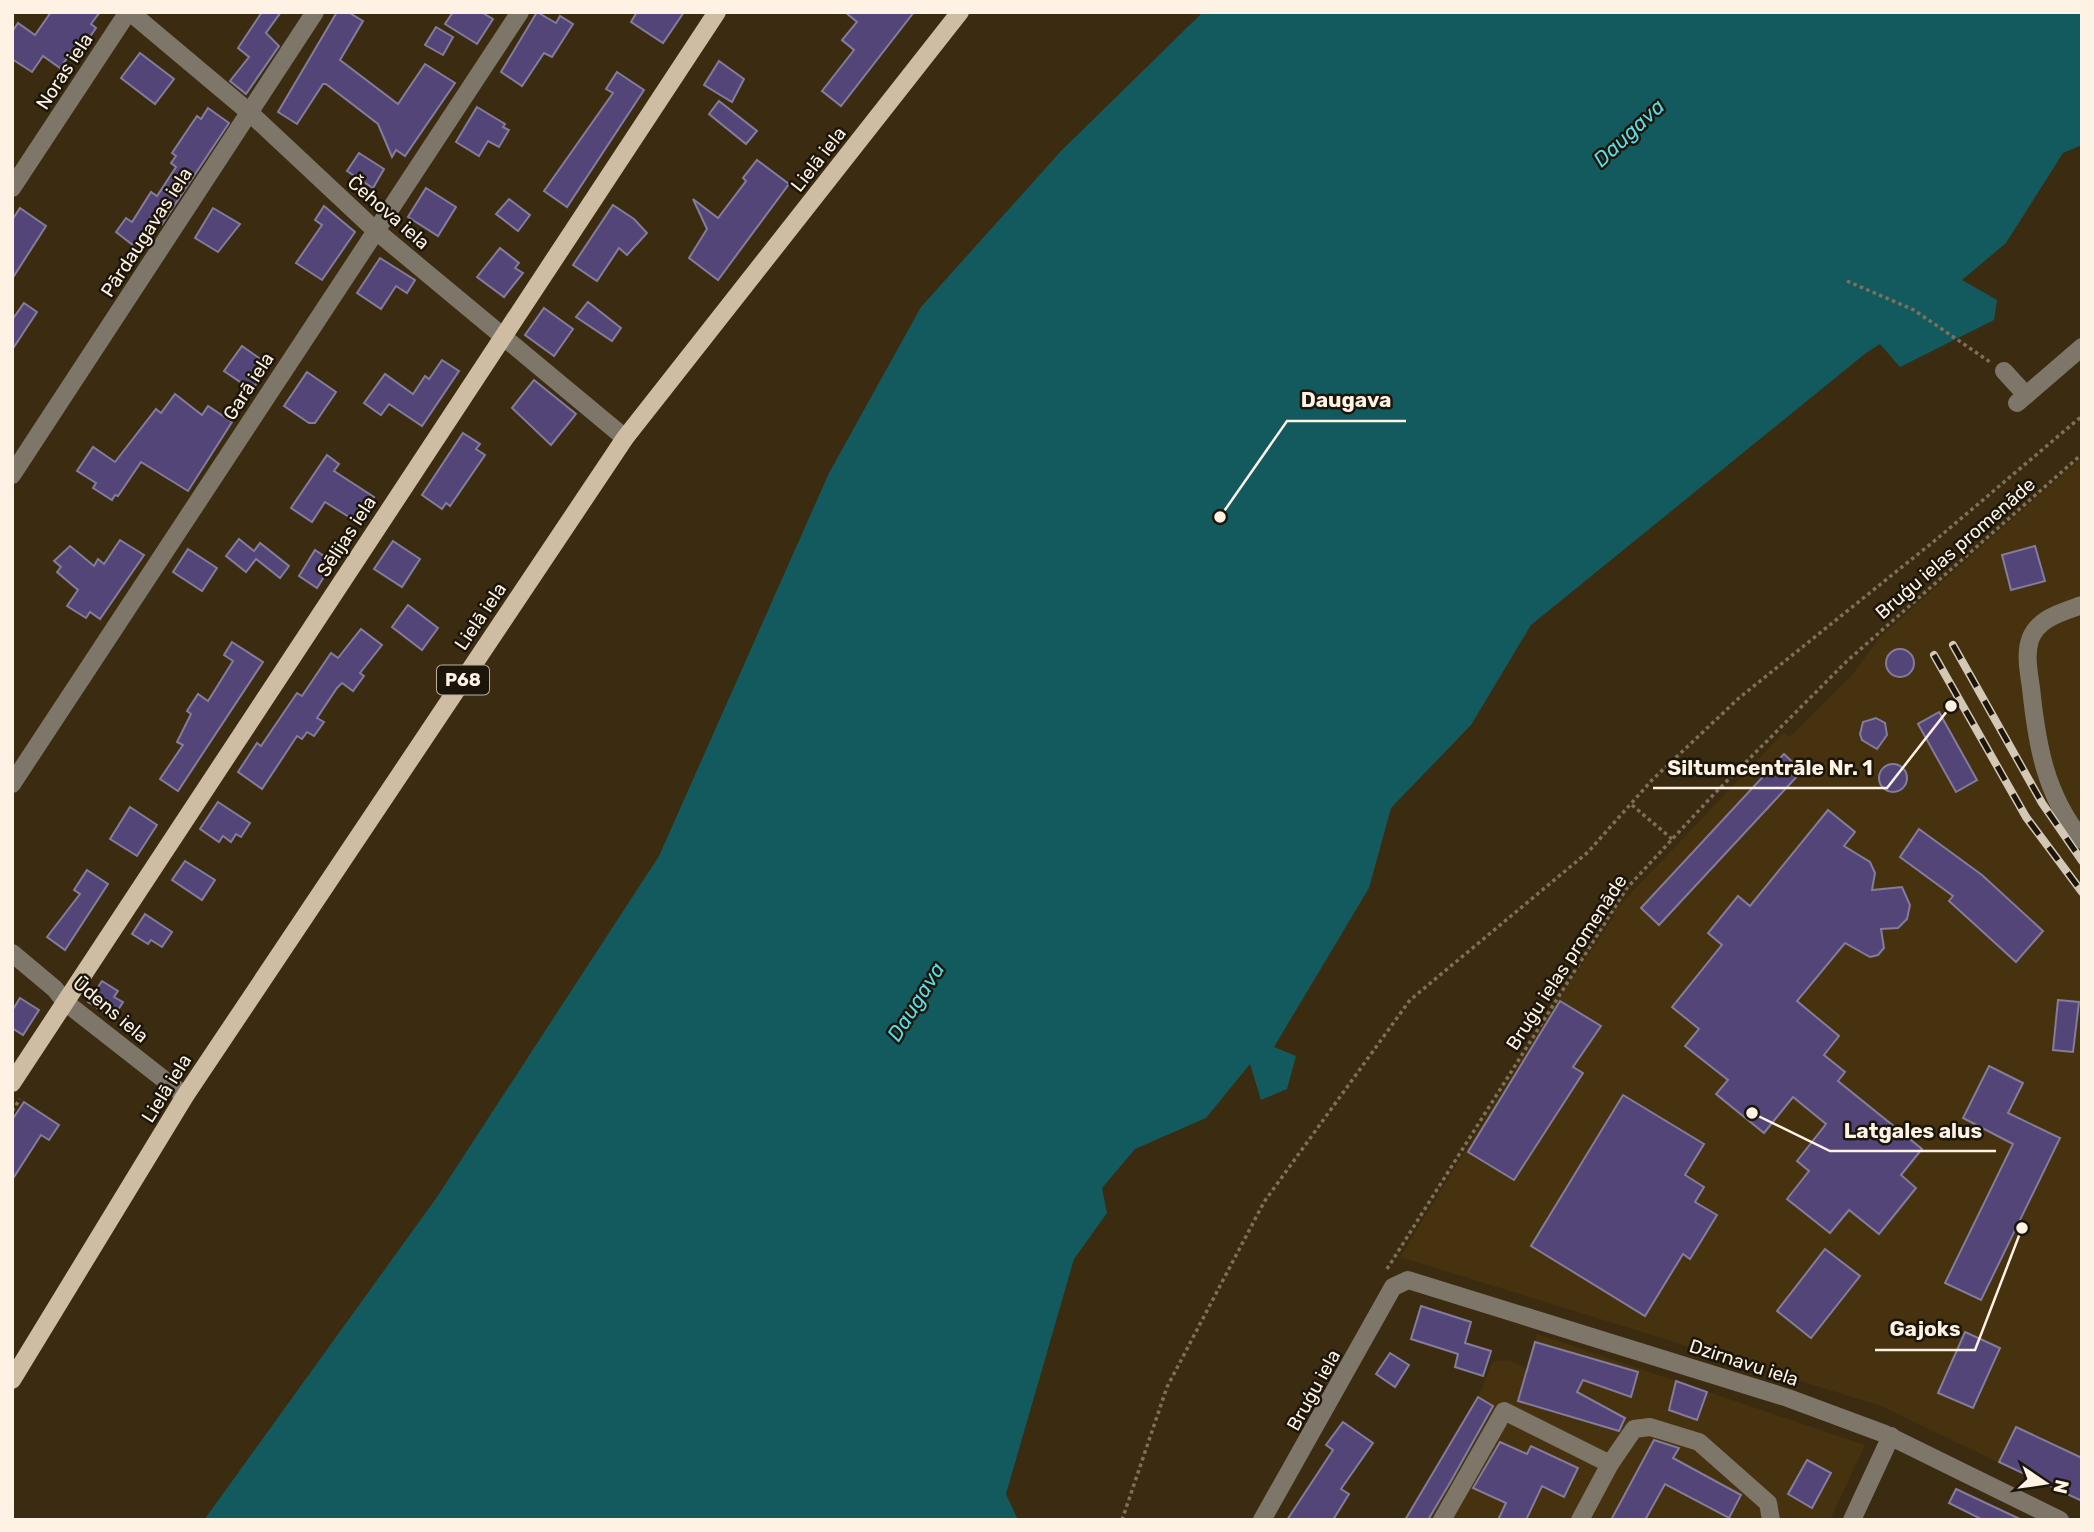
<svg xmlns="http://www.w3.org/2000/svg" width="2094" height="1532" viewBox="0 0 2094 1532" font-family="Rubik,sans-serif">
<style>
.built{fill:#46320f}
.water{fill:#135a5f}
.building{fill:#534578;stroke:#837c9b;stroke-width:2}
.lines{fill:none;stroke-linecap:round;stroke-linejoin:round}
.path{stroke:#7e7059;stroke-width:3.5;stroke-dasharray:3.5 3.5;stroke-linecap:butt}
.minor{stroke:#7e7669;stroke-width:18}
.major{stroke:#cebda3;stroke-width:18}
.rail-casing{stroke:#d3c7b5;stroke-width:8}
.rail{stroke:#1c150a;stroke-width:5;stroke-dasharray:16;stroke-linecap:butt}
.labels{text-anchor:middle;stroke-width:5;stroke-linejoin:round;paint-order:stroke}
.shield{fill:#1c150a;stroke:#bab0a2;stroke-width:2}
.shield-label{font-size:18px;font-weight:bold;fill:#fdf2e3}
.street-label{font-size:19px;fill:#fdf2e3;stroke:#1c150a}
.water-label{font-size:21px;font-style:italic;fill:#5bdbe7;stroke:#1c150a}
.leader{fill:none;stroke:#fdf2e3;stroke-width:2.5}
.callout-dot{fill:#fdf2e3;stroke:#1c150a;stroke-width:2.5}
.callout-label{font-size:21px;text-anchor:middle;font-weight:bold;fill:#fdf2e3;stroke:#1c150a;stroke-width:5;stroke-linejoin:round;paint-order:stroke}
</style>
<rect width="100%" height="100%" fill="#3b2b10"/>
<!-- built -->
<g class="built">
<polygon points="2082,457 2082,1503 1881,1406 1400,1257 1559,999 1615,915 1613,912 1784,732 1790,737 1852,675 1880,637"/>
<polygon points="1537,1334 1865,1445 1830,1520 1405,1520 1478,1397 1493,1361 1509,1360 1527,1369"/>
</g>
<!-- water -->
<polygon class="water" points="1203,12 2082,12 2082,145 2063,153 2006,243 1962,280 1997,300 1994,320 1900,367 1880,344 1866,353 1531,625 1471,725 1391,808 1369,888 1274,1047 1296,1056 1287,1089 1261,1100 1250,1064 1206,1118 1135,1149 1102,1188 1107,1213 1074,1259 1006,1494 1018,1520 204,1520 437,1197 659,856 829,473 921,307 1061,151"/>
<!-- building -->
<g class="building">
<polygon points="51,12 100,12 91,24 96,28 87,41 82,37 60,68 43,56 32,72 12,59 12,32 18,23 35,35"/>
<polygon points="262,12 281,12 266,33 279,46 246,94 230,81 249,57 238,48"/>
<polygon points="337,12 348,12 363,21 340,60 398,104 425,64 455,83 405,156 396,150 392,157 378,124 326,84 323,84 297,124 278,112"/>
<polygon points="453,12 481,12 493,19 477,44 445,24"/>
<polygon points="537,12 556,23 560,16 573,24 552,57 544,53 522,86 501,72"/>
<polygon points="637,12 684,12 663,43 631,22"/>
<polygon points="845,12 914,12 841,106 822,91 854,50 842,40 857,22"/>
<polygon points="436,27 453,37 443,55 425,45"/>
<polygon points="140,53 174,79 155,104 121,78"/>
<polygon points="719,61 744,79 732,102 704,85"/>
<polygon points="617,72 644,90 567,207 544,191 613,93 606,89"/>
<polygon points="719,101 757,131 746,144 709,114"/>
<polygon points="477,107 505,124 503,127 509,130 499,147 488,141 479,156 456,142"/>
<polygon points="208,108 229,123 162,224 159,222 138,249 116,232 126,218 132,222 151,192 157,196 176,167 171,163 176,156 172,153 197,116 201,119"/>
<polygon points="359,153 384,169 373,188 347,171"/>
<polygon points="757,160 789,184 718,280 689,258 707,229 693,199 718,218 746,181 743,178"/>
<polygon points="426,188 456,207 438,236 408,217"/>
<polygon points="509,199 530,215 518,231 496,214"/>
<polygon points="613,205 634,219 647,233 627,255 619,248 597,281 573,265"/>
<polygon points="324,206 355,232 322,280 296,263 322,225 315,220"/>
<polygon points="20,208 46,226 12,279 12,220"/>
<polygon points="213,208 240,224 218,252 195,238"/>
<polygon points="500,248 519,263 515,268 523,273 504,297 477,277"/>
<polygon points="380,258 415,280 407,293 396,286 381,309 357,293"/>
<polygon points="588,302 621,328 612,341 576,317"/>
<polygon points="24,303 37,312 12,350 12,320"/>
<polygon points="544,308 573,329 554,356 525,335"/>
<polygon points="242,346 269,365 252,390 224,371"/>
<polygon points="442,360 459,371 422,426 389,404 381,415 364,403 385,374 413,394 425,376 429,379"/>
<polygon points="307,372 336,392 315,423 309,423 284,406"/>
<polygon points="534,380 576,414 551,445 512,408"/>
<polygon points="175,394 202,415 208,406 232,422 188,491 141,462 118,496 115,495 112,500 93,488 96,483 77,471 93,447 115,462 156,409 161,413"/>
<polygon points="463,433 480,444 476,449 485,455 450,506 446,503 442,509 422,495"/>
<polygon points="327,455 339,464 334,471 374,497 357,522 325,502 312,522 291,508"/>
<polygon points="239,539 254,551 260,543 289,566 280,578 256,559 246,572 226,556"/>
<polygon points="120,540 144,555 100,619 90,612 86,618 67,606 78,590 57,572 61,567 54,561 70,546 94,566 98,559 104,564"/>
<polygon points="393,541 420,559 402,587 374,569"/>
<polygon points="2035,546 2045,581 2011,590 2002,555"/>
<polygon points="188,549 217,568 202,591 173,572"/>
<polygon points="315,550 333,562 317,588 299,576"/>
<polygon points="408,605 438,628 422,650 392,627"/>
<polygon points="361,629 382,645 360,673 364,676 353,691 342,683 337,688 317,718 324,722 314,736 307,732 302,739 297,736 262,789 238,772 257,743 261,746 297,693 302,696 331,653 338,658"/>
<polygon points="232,642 263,662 178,791 160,779 183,745 177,742 191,714 187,711 198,694 208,701 233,661 224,655"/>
<circle cx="1900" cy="663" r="14"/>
<polygon points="1939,712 1977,780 1956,792 1918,724"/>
<polygon points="1876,718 1885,723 1887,735 1877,749 1862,740 1860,734 1863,722"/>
<polygon points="1784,754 1802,771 1659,925 1641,908"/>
<circle cx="1893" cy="778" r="14"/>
<polygon points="218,802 250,823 241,837 236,834 231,842 223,836 219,842 200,829"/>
<polygon points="130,807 157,825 137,856 110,839"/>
<polygon points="1828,810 1855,832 1844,846 1870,862 1875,873 1872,890 1902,887 1910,905 1907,919 1898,928 1881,929 1884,948 1878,955 1870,957 1845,943 1797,1001 1839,1036 1824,1055 1845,1072 1838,1081 1922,1149 1901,1175 1916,1188 1879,1234 1849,1210 1830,1233 1787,1199 1809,1171 1797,1161 1826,1124 1793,1097 1764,1133 1716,1094 1728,1080 1685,1046 1699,1029 1672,1007 1722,945 1708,933 1738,896 1750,906"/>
<polygon points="1919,829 1982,875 2043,931 2016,962 1949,901 1953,896 1900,857"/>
<polygon points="185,861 215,880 202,900 172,880"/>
<polygon points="87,870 108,884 65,950 47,937 80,894 74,890"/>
<polygon points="145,914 172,932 162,947 151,940 148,944 132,934"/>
<polygon points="102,981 118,991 114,997 123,1002 113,1018 88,1002"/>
<polygon points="20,998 39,1010 23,1035 12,1028 12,1011"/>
<polygon points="2058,1000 2079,1002 2073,1052 2053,1050"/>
<polygon points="1560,1001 1601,1026 1573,1067 1583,1073 1514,1180 1468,1152"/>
<polygon points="1989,1066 2023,1083 2008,1113 2060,1138 1981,1300 1945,1283 2013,1144 1963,1118"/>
<polygon points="1623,1095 1704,1144 1685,1175 1704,1187 1695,1202 1717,1215 1690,1259 1683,1254 1645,1316 1531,1246"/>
<polygon points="24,1102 59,1125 49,1140 41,1135 12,1180 12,1120"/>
<polygon points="1825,1249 1860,1276 1811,1338 1777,1311"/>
<polygon points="1421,1306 1471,1322 1465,1343 1491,1351 1483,1376 1455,1367 1458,1354 1411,1339"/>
<polygon points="1965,1332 2000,1348 1973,1408 1938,1393"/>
<polygon points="1535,1342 1638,1372 1631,1397 1583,1380 1577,1392 1625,1418 1619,1431 1518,1401"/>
<polygon points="1390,1353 1409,1365 1395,1387 1376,1374"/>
<polygon points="1676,1381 1707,1392 1697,1420 1669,1410"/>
<polygon points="1478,1397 1493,1406 1451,1481 1428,1520 1405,1520"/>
<polygon points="1343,1422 1373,1443 1341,1489 1349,1494 1333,1520 1287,1520 1333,1450 1326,1445"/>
<polygon points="2016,1427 2082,1458 2082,1501 1999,1462"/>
<polygon points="1654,1440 1679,1448 1673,1458 1741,1495 1729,1518 1665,1484 1645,1520 1611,1520"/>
<polygon points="1500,1442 1527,1454 1531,1446 1578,1468 1564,1497 1542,1486 1526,1520 1498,1520 1506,1503 1473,1488"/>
<polygon points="1807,1460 1831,1473 1812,1508 1788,1494"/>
<polygon points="1956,1489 2022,1520 1983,1520 1949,1503"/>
</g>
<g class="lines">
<!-- path -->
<g class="path">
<polyline points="1847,281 1914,310 1990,362"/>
<polyline points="1632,805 1672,839"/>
<polyline points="12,1111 20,1099"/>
<polyline points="1387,1269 1627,888 1715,793 1847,661 2082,454"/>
<polyline points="1122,1520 1167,1387 1264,1202 1410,1000 1588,852 1652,780 1739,698 1938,538 2082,416"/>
</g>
<!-- minor -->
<g class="minor">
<polyline points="130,12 249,112 375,230 625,438"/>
<polyline points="12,188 128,12"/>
<polyline points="2004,371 2026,395"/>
<polyline points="2017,403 2082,347"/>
<polyline points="12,475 315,12"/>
<path d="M2082,605C2063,612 2037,618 2030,640C2025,655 2029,673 2031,688C2037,745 2045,794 2082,840"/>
<polyline points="12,784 520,12"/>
<polyline points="12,953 55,989 65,1002 185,1096"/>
<polyline points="1262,1520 1393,1287 1408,1280 1788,1398 1885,1434 2060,1520"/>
<polyline points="1442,1520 1504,1411 1610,1464 1634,1429 1650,1427 1699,1442 1768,1503 1771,1520"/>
<polyline points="1580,1520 1610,1464"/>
<polyline points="1852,1520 1891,1436"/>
</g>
<!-- major -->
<g class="major">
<polyline points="12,1083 717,12"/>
<polyline points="12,1380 185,1096 625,438 960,12"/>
</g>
<!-- rail casing -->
<g class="rail-casing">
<g id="rail">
<polyline points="1953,645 2042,803 2082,861"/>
<polyline points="1934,655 2026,817 2082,892"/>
</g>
</g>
<!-- rail -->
<use href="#rail" class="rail"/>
</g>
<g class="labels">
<!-- shield labels -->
<rect class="shield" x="437" y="665.5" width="52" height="29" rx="5"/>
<g class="shield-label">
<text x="463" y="686">P68</text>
</g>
<!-- street labels -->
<g class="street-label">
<text transform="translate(64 71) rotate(-57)" y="7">Noras iela</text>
<text transform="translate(818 159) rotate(-52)" y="7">Lielā iela</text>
<text transform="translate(389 212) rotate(41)" y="7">Čehova iela</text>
<text transform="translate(146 232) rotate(-57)" y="7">Pārdaugavas iela</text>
<text transform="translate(248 386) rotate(-57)" y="7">Garā iela</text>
<text transform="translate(346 536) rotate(-57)" y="7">Sēlijas iela</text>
<text transform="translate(1955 548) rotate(-41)" y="7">Bruģu ielas promenāde</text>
<text transform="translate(480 616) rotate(-56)" y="7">Lielā iela</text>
<text transform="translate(1566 962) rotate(-57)" y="7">Bruģu ielas promenāde</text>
<text transform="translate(111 1009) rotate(40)" y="7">Ūdens iela</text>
<text transform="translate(166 1088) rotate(-58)" y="7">Lielā iela</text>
<text transform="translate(1744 1362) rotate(18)" y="7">Dzirnavu iela</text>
<text transform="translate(1313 1390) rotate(-61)" y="7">Bruģu iela</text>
</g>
<!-- water labels -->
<g class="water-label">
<text transform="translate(1629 133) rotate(-43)" y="7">Daugava</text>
<text transform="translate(916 1002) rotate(-58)" y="7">Daugava</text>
</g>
</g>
<!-- callouts -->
<path class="leader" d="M1220 517L1287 421H1406M1951 706L1887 788H1653M1752 1113L1830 1151H1996M2022 1228L1975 1350H1875"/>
<g class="callout-dot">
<circle cx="1220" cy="517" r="7"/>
<circle cx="1951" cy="706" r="7"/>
<circle cx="1752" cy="1113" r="7"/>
<circle cx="2022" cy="1228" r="7"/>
</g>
<g class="callout-label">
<text x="1346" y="407">Daugava</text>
<text x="1770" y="775">Siltumcentrāle Nr. 1</text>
<text x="1913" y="1138">Latgales alus</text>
<text x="1925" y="1336">Gajoks</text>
</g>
<!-- border -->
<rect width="2094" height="1532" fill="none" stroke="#fdf2e3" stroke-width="28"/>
<!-- north arrow -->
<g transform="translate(2045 1483) rotate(103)" stroke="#1c150a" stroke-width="5" paint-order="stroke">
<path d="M0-5L12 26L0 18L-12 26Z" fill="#fdf2e3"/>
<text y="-10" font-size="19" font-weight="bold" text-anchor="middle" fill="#fdf2e3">N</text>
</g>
</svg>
